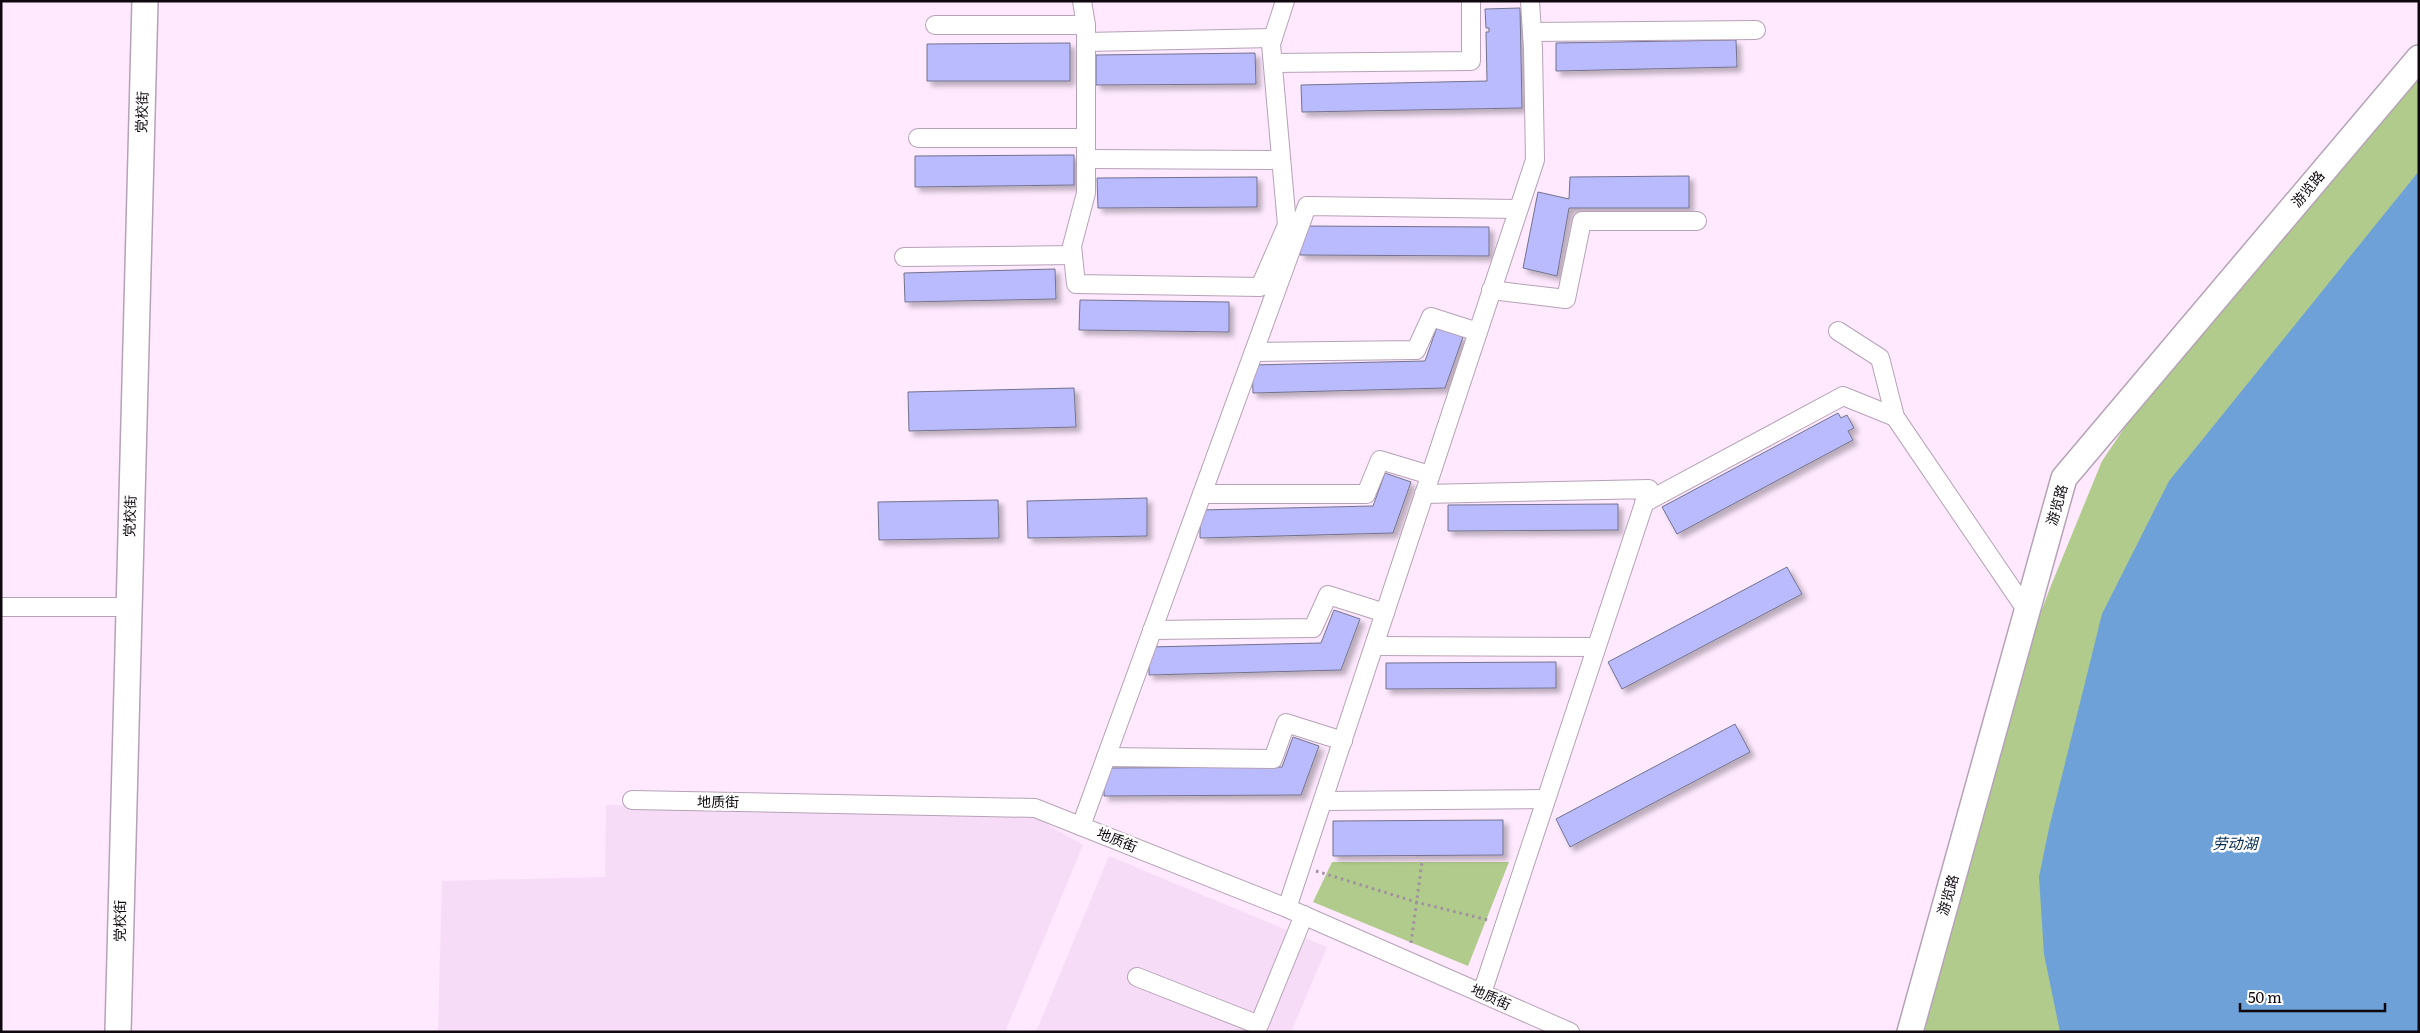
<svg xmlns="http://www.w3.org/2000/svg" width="2420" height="1033" viewBox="0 0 2420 1033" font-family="Literata,'Noto Sans SC',serif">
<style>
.built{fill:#f7dcf7}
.green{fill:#b0cb8c}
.water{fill:#6da1d7}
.building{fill:#babaff;stroke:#73738b;filter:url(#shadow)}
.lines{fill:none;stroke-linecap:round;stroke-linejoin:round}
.minor-casing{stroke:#b6a2b6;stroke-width:20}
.secondary-casing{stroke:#b6a2b6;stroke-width:28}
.path{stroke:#a091a0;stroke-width:3;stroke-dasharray:2.5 4;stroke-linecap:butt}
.minor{stroke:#fff;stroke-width:18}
.secondary{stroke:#fff;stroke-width:25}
.labels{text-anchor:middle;stroke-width:5;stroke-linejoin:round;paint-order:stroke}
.street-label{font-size:14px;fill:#0f090f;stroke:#fff}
.water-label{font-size:15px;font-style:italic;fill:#042b4e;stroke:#fff}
</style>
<defs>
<filter id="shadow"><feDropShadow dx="4.5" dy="4.5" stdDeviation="2.5" flood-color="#0004"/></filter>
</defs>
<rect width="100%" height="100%" fill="#fee9fe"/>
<!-- built -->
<g class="built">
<polygon points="606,805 1030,814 1083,845 1005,1032 438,1032 442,881 605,877"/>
<polygon points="1109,856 1327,947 1291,1032 1036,1032"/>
</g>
<!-- green -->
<g class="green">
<polygon points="2419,70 2419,1032 1909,1032 1989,751 2050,588 2102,461 2150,390"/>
<polygon points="1332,862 1509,862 1468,966 1313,902"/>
</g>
<!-- water -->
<polygon class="water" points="2419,171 2419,1032 2060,1032 2044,954 2039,877 2049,828 2102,614 2169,481"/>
<!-- building -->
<g class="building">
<polygon points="1520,8 1522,108 1302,112 1301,85 1487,81 1486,32 1489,32 1489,28 1486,28 1485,9"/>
<polygon points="1736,40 1737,67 1556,71 1556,43"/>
<polygon points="1070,43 1070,81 927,81 927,44"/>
<polygon points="1255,53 1256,84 1096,85 1096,55"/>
<polygon points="1074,155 1074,185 915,187 915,156"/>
<polygon points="1689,176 1689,208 1569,208 1557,276 1523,268 1538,192 1569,199 1570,177"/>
<polygon points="1257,177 1257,207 1098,208 1097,178"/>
<polygon points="1300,226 1489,227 1489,256 1300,255"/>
<polygon points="1055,269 1056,299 905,302 904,273"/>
<polygon points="1080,300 1229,302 1229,332 1079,330"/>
<polygon points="1437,327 1463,337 1445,388 1253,393 1252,365 1425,361"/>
<polygon points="1074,388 1076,427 909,431 908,392"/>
<polygon points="1838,413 1841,418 1847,415 1854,428 1848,431 1853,440 1677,534 1662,507"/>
<polygon points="1385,473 1411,482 1393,533 1200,538 1200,510 1373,506"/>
<polygon points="1147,498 1147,536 1028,538 1027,501"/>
<polygon points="998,500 999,538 879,540 878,502"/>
<polygon points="1618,504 1618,530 1448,531 1448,505"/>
<polygon points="1787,567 1802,594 1622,689 1608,662"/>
<polygon points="1334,610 1360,619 1341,670 1149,675 1149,647 1321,643"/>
<polygon points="1556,662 1556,688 1386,689 1386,663"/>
<polygon points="1735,724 1750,752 1570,847 1556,819"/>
<polygon points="1293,737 1319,746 1301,795 1104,796 1104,768 1282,767"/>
<polygon points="1503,820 1503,855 1333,856 1333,821"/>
</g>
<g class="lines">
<!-- minor casing -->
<g class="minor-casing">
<g id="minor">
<polyline points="1082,1 1086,25 1086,193 1072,246 1076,284 1260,287 1287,225 1271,44 1285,1"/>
<polyline points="935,25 1086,25"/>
<polyline points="1532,32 1756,30"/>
<polyline points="1086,42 1273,38"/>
<polyline points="1273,63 1471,61 1471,1"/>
<polyline points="918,138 1086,138"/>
<polyline points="1086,159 1281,160"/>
<polyline points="904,257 1073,255"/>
<polyline points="1491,290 1566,299 1582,221 1697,221"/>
<polyline points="1838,331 1880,358 1895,417 2027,611"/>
<polyline points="1254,352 1416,350 1431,317 1478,332"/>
<polyline points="1202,494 1366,494 1380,460 1430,475"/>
<polyline points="1424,494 1649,489 1482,993"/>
<polyline points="1644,503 1843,396 1895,417"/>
<polyline points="1,607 128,607"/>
<polyline points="1152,630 1313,628 1328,595 1385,613"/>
<polyline points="1374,646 1596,647"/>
<polyline points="1106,757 1273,759 1286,723 1343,741"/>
<polyline points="632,800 1035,808 1287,908 1570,1032"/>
<polyline points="1323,801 1546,799"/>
<polyline points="1081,826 1307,206 1518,209"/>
<polyline points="1287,908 1535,160 1533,49 1530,1"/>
<polyline points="1137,977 1259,1025 1304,915"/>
</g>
</g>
<!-- secondary casing -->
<g class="secondary-casing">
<g id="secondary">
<polyline points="118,1032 145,1"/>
<polyline points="1910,1032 2064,478 2419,58"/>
</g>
</g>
<!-- path -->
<g class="path">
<polyline points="1316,871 1416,902 1488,920"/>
<polyline points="1411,943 1422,862"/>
</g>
<!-- minor -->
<use href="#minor" class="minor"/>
<!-- secondary -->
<use href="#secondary" class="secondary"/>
</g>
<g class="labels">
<!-- street labels -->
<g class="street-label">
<text transform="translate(142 112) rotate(-88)" y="5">党校街</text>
<text transform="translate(2308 189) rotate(-50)" y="5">游览路</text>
<text transform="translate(2057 505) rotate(-74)" y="5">游览路</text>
<text transform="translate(130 516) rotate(-88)" y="5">党校街</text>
<text transform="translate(718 802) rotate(1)" y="5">地质街</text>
<text transform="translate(1117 840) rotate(22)" y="5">地质街</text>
<text transform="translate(1948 895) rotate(-74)" y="5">游览路</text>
<text transform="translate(120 921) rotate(-89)" y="5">党校街</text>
<text transform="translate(1491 997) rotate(24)" y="5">地质街</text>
</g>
<!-- water labels -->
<g class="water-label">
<text x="2235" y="849">劳动湖</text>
</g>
</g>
<!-- border -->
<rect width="2420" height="1033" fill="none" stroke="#0f090f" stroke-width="5"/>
<!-- scale -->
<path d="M2240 1003v8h145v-8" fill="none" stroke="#0f090f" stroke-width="2.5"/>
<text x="2248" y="1003" font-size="15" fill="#0f090f" stroke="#ffffff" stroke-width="4" paint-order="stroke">50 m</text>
</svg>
